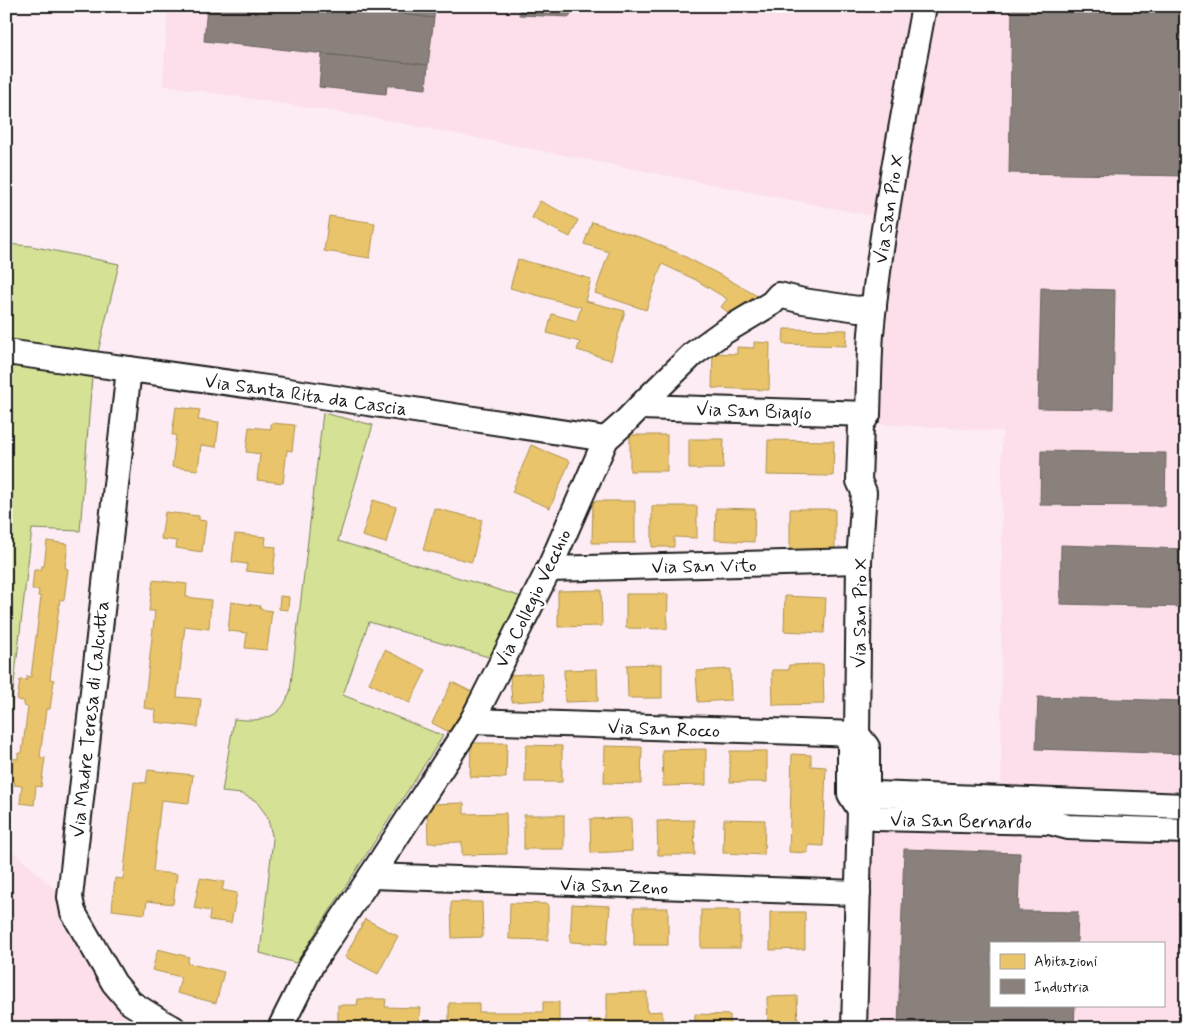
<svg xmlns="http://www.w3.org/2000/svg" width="1192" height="1034" viewBox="0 0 1192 1034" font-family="Mynerve,sans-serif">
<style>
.built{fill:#fcdfea;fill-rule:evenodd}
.green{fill:#d5e295;stroke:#787f58}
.homes{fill:#e9c46a;stroke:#ac9253}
.industry{fill:#8a817c;stroke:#69635f}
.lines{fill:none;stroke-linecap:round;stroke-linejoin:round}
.minor-casing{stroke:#1c1c1c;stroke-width:28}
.minor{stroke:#fff;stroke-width:24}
.labels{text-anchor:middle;stroke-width:5;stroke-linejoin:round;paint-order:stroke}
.street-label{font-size:19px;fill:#1c1c1c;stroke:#fff}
</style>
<rect width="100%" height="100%" fill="#fdecf3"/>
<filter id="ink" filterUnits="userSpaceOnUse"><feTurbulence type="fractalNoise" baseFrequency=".02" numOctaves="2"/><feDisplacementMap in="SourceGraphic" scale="10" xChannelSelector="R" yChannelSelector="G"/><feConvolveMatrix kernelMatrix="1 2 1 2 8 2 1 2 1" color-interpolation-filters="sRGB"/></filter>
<g filter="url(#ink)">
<!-- built -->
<g class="built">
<path d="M168,6H1186V1028H863L870,803L1001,805L1002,431L879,424L894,220L375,118L163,85ZM991,943H1163V1005H991Z"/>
<polygon points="6,845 72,905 145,1003 189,1028 6,1028"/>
</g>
<!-- green -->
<g class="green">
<polygon points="6,244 31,246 119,264 92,377 80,531 32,529 6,752"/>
<path d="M323,413L373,425L338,541L522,597L492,658L369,622L343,695L443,736L296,963L260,953L273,839L267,816L256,801L242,794L222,792L234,719C251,721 271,722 283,706C286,702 288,696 290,692Z"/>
</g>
<!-- homes -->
<g class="homes">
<polygon points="540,201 578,220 570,237 532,218"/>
<polygon points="329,216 375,223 370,258 324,251"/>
<polygon points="592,222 645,239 680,254 726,278 759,297 734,317 721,307 727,299 696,280 662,264 646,310 595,293 609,252 584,244"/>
<polygon points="518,259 591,279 585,301 625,311 611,360 577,350 580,342 547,333 552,314 577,321 581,307 510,288"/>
<polygon points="784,329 847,330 846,346 783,344"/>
<polygon points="754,342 770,343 769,390 712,388 713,353 737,354 737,347 754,348"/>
<polygon points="176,407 200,410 198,420 219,422 216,447 201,445 198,470 172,467 176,435 172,435"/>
<polygon points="271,423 295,425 292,451 287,450 283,483 257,480 260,454 246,452 249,427 271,429"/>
<rect x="630" y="435" width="37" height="36"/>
<polygon points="689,439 724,439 723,469 689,469"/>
<polygon points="768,440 834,441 833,476 767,475"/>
<polygon points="531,445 570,461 550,508 512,492"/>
<polygon points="373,500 396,507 386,543 362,536"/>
<polygon points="593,501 635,501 635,543 592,543"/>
<polygon points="652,506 697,506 697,538 674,537 674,547 652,547"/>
<polygon points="434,508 482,520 472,562 423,550"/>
<polygon points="716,508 755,509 754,542 715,540"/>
<polygon points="790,509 835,509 835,553 790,552"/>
<polygon points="165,512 199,516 199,520 206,521 202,552 176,548 177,541 161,539"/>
<polygon points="235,534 266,537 265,546 276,547 273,574 246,571 247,564 232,562"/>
<polygon points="47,541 68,544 65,568 68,569 64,600 60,599 50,679 54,680 50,709 46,709 40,757 45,758 41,787 36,786 34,805 20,803 22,786 14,785 15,782 7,781 10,758 18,759 18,753 22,753 28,707 24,706 24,701 17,700 20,680 27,680 27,676 31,677 41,597 38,596 39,590 32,589 34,570 41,570 42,566 44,566"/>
<polygon points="153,580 187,584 186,597 211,600 209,629 185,626 177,697 201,699 198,727 155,722 156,710 144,708 155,611 149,611"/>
<polygon points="601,590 602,626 558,627 558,591"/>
<polygon points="626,594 668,594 667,629 626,628"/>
<polygon points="280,596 289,597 288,610 279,609"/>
<polygon points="785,596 826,598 824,633 784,631"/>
<polygon points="231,602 260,606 260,609 272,611 267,650 245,648 247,633 228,631"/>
<polygon points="385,650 426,670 410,703 369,683"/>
<polygon points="662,664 662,698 628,698 627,665"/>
<polygon points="823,664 824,704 773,705 772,670 789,670 789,665"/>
<polygon points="597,669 598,701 565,702 564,670"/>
<polygon points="730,669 731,700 698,702 696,671"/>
<polygon points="542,673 544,700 512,702 510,675"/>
<polygon points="452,682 472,692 451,733 432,723"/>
<polygon points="471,743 507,743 506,778 470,777"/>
<polygon points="526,745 562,746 562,782 525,782"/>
<polygon points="605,746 642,747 641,784 604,783"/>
<polygon points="706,749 706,785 663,786 662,750"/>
<rect x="730" y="751" width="37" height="31"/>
<polygon points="792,754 811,755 811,766 826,767 823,846 808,845 808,853 789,852"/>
<polygon points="148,770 193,775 189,803 161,800 153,872 177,874 173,904 147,901 145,914 112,910 115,878 123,879 134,782 146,783"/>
<polygon points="464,803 464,814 506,813 507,854 462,855 462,842 428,843 427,804"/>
<rect x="524" y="815" width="40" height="34"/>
<polygon points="631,818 632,851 591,853 590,819"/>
<polygon points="724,819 765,820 764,855 723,853"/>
<polygon points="694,820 695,855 658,855 657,821"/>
<polygon points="200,878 224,882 222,890 237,893 231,923 209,920 210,911 194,908"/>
<polygon points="451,902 482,902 483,937 452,938"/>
<polygon points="510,903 548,904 548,940 509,939"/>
<polygon points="572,904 610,906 607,944 570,942"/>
<rect x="634" y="908" width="34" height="37"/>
<rect x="701" y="910" width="39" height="38"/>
<polygon points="770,912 805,912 805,949 770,950"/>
<polygon points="365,919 398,936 378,974 345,957"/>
<polygon points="158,949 189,957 187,963 224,972 216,1003 177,993 181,977 152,970"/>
<polygon points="647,992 647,1012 662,1011 663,1028 589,1028 589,1020 607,1020 607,993"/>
<polygon points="797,996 798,1028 768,1028 767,997"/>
<polygon points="358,999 386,999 385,1007 420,1008 419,1028 338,1028 338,1005 357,1005"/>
<polygon points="543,1002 559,1002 559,1028 449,1028 449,1003 479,1003 479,1012 543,1012"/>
<polygon points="695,1014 730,1015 730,1028 695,1028"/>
</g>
<!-- industry -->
<g class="industry">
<polygon points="207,6 403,6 402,14 434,18 428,65 204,41"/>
<polygon points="403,6 435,6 434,18 402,14"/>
<polygon points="520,6 571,6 570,17 519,15"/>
<polygon points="1012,6 1186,6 1186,176 1009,173"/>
<polygon points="322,54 428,65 426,89 387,85 386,94 319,87"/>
<polygon points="1041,288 1115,290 1113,409 1038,408"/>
<polygon points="1041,451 1166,453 1165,506 1040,505"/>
<polygon points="1061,545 1186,549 1186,607 1060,604"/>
<polygon points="1038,697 1186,701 1186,754 1036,749"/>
<polygon points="904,849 1020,853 1018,911 1078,912 1077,943 991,943 991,1005 1075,1005 1074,1028 898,1028"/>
</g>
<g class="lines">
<!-- minor casing -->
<g class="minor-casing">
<g id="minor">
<polyline points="6,352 282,390 606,439"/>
<polyline points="129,369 70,897 73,912 114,983 131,1003 163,1023 173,1028"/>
<polyline points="640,407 868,414"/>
<polyline points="549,569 859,561"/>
<path d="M472,721L857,734L859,561L864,492L859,481L861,425L868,414C869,387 869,360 871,334C881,224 904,115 924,6"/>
<polyline points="860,810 875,794 1186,806"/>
<polyline points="371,876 858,893"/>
<polyline points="280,1028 312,964 371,876 472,721 549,569 606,439 624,423 649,397 693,354 722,333 772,303 779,295 803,301 858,309 874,307"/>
<polyline points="854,1028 860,810 867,793 867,747 857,734 850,747 850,794 860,810 875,818 1049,822 1068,827 1186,831"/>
</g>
</g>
<!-- minor -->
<use href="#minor" class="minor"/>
</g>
</g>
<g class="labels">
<!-- street labels -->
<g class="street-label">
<text transform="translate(888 209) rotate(-81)" y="7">Via San Pio X</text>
<text transform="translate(306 394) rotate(8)" y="7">Via Santa Rita da Cascia</text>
<text transform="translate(754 410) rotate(2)" y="7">Via San Biagio</text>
<text transform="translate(704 565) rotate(-1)" y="7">Via San Vito</text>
<text transform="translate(532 598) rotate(-64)" y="7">Via Collegio Vecchio</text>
<text transform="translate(859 613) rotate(-89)" y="7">Via San Pio X</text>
<text transform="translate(89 719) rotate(-84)" y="7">Via Madre Teresa di Calcutta</text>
<text transform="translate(664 728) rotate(2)" y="7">Via San Rocco</text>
<text transform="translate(961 820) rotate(1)" y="7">Via San Bernardo</text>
<text transform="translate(614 885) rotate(2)" y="7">Via San Zeno</text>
</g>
</g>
<!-- margin -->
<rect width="1192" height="1034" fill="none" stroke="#fff" stroke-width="25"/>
<rect x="12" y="12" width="1167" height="1009" fill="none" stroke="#1c1c1c" stroke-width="2" filter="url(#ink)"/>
<!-- legend -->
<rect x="990" y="942" width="175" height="65" fill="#ffffff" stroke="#a4a4a4"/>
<rect x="1000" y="954" width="25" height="15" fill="#e9c46a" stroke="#a4a4a4"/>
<text x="1034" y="966" font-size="15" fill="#1c1c1c">Abitazioni</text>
<rect x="1000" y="979" width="25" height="15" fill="#8a817c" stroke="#a4a4a4"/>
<text x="1034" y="992" font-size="15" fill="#1c1c1c">Industria</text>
</svg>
